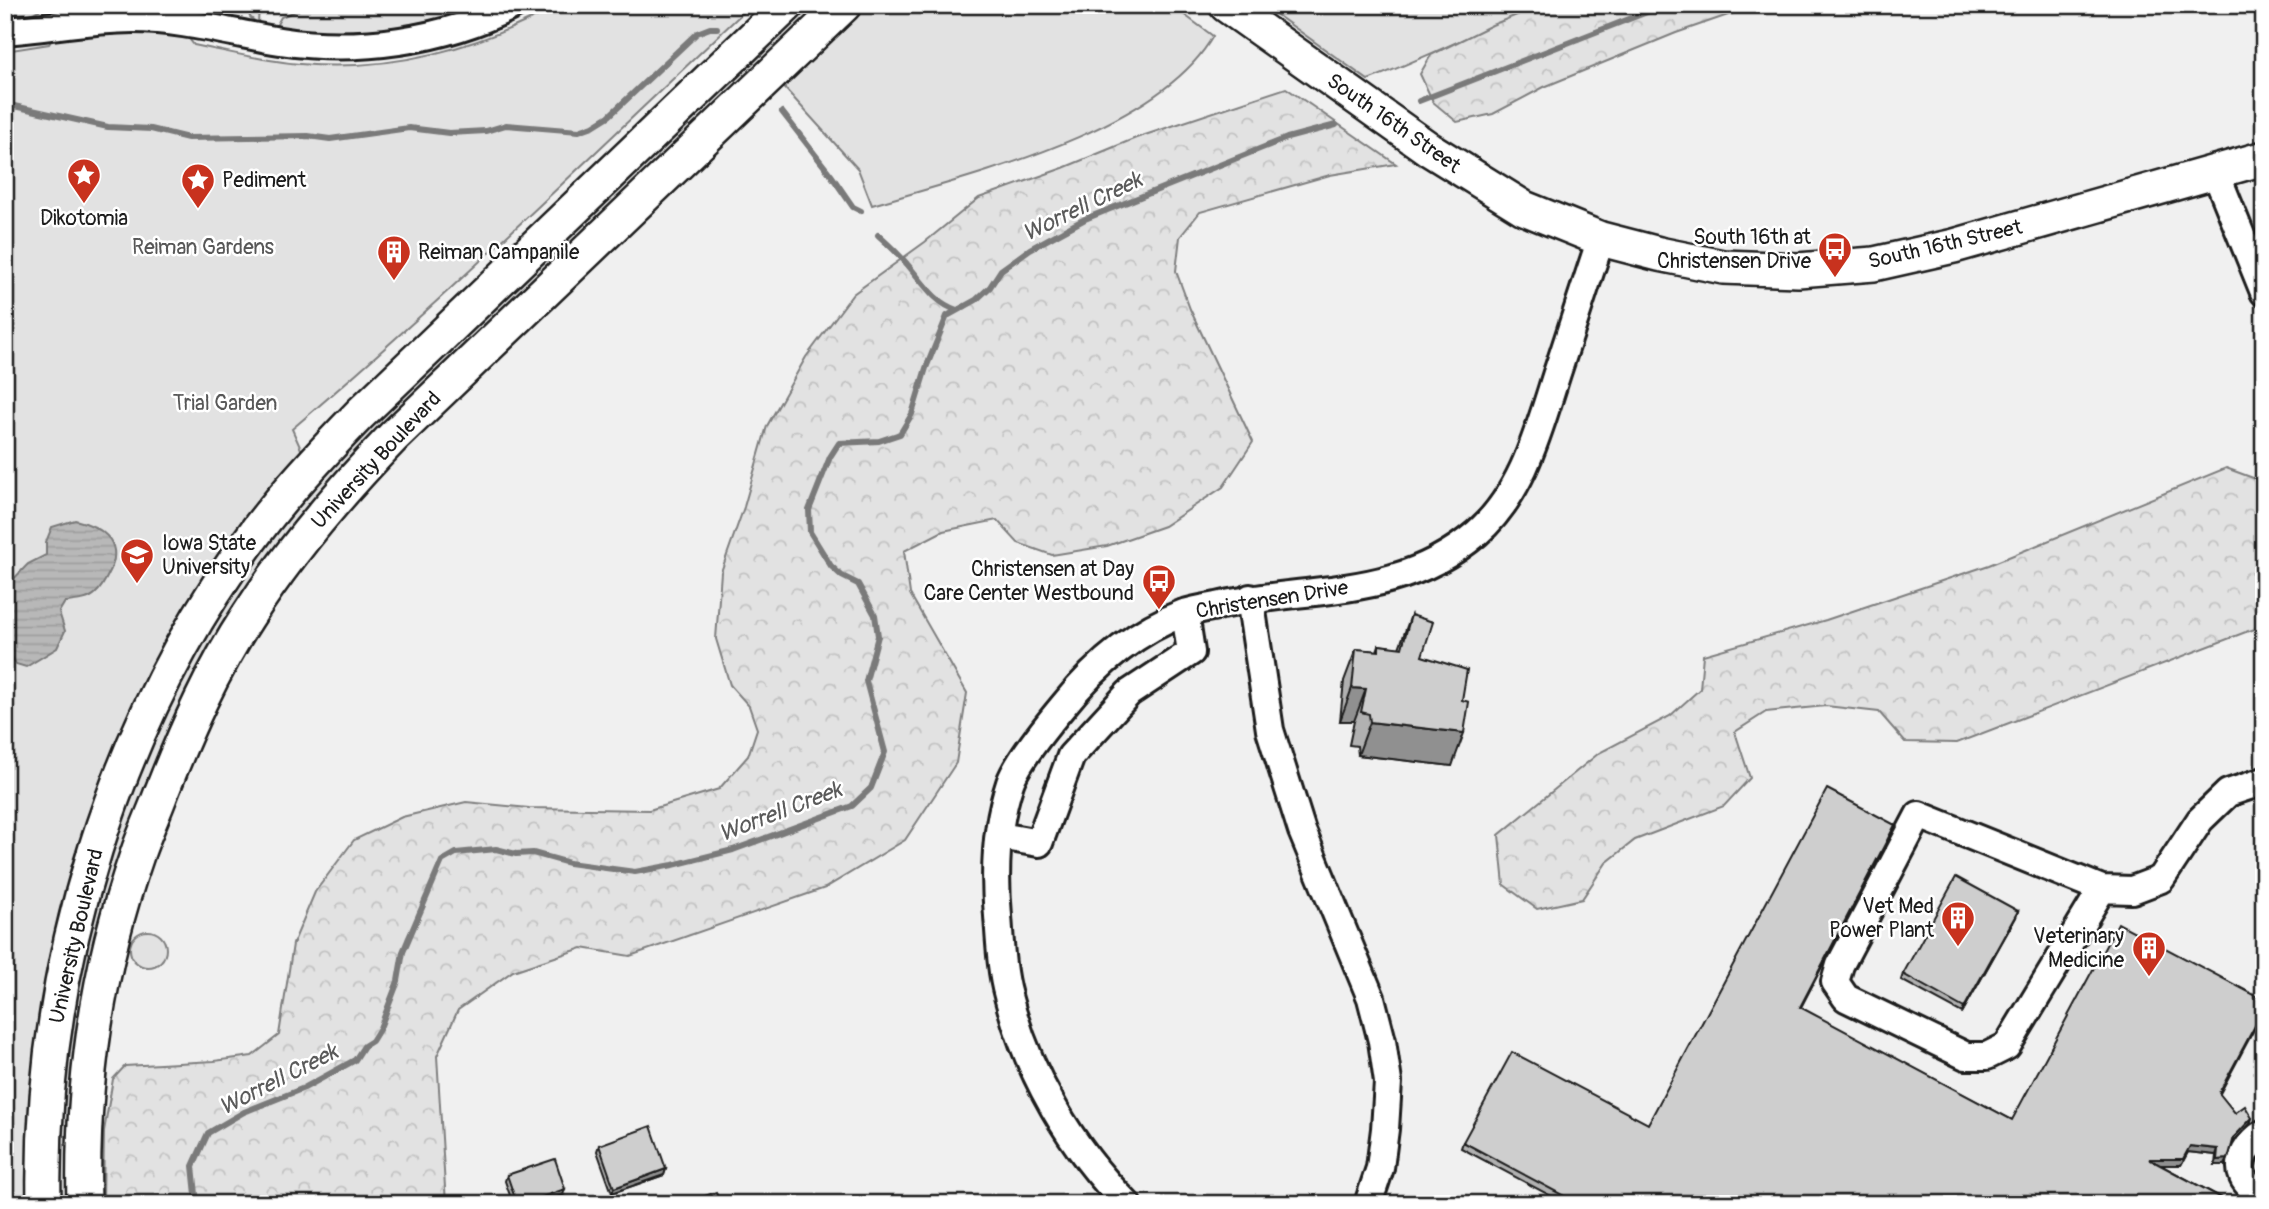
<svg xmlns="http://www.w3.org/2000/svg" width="2269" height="1209" viewBox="0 0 2269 1209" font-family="Pangolin,sans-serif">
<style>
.built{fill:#f0f0f0}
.green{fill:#e2e2e2;stroke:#7f7f7f;stroke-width:2}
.forest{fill:url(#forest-crowns);stroke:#7f7f7f;stroke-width:2}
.water{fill:url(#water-rules);stroke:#7a7a7a;stroke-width:2}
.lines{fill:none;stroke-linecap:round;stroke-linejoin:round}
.stream{stroke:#7a7a7a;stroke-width:6}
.minor-casing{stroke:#1c1c1c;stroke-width:32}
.major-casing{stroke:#1c1c1c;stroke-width:38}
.minor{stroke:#fff;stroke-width:26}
.major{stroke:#fff;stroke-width:33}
.wall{fill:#b1b1b1;stroke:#1c1c1c;stroke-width:2}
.shaded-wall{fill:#909090;stroke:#1c1c1c;stroke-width:2}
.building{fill:#cecece;stroke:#1c1c1c;stroke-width:2}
.labels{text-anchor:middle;stroke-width:5;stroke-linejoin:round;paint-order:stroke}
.street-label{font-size:21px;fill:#1c1c1c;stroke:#fff}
.poi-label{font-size:21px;fill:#1c1c1c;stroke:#fff;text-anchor:end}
.park-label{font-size:21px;fill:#575757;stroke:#fff}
.water-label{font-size:23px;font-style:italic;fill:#5a5a5a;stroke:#fff}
</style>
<defs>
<pattern id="forest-crowns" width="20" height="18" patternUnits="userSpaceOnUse" patternTransform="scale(1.75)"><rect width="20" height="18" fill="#e2e2e2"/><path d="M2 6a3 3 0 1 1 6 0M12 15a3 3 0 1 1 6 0" fill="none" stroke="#c1c1c1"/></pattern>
<pattern id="water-rules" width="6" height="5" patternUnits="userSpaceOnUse" patternTransform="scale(1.75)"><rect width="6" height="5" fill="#b8b8b8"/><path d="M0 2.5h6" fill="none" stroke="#9e9e9e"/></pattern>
</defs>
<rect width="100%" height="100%" fill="#fff"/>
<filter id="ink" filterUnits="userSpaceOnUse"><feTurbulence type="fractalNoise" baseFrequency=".0143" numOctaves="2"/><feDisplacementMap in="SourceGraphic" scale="14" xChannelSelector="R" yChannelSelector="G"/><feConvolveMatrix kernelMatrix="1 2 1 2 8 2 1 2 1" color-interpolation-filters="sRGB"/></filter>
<g filter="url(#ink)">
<!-- built -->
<rect class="built" x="5" y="5" width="2259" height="1199"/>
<!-- green -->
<g class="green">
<path d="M5,5H46C35,15 20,16 5,18Z"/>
<polygon points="246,5 259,5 258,24 250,17"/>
<path d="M310,5H483C414,30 347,37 275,28L281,17Z"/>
<path d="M559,5H751C599,148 451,294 292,429L309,467L257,529L96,848L44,1204H5V51L49,44L62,24L176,22L194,45C229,52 264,61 300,64C391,72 480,48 559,5Z"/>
<polygon points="801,5 827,5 574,245 196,679 153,767 125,843 72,1204 55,1204 62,1047 109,839 203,632 314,477"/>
<path d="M864,5H1171L1213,36C1160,130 971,176 872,205L858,169L780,83Z"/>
<path d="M1263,5H1542C1483,29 1427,57 1368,80Z"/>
<circle cx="148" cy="949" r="18"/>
</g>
<!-- forest -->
<g class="forest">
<polygon points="1542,5 1757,5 1676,33 1544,87 1493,114 1457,122 1433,102 1420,74 1431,55 1492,25"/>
<polygon points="1286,88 1396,164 1330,175 1200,212 1180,237 1176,271 1190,309 1253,442 1223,487 1164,526 1107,546 1052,555 1018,543 997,520 943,531 904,551 910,594 967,693 956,763 905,840 825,888 630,956 582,948 513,971 458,1010 437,1056 446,1204 103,1204 104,1131 113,1079 125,1066 214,1061 252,1056 279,1035 293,944 315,892 354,840 402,817 466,802 529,808 649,810 719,789 748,756 757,729 749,706 730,685 716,639 721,572 744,507 767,426 806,357 853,294 925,242 979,198 1063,168 1136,138"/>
<polygon points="2226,468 2264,482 2264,625 1957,743 1905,742 1879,712 1826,706 1766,712 1735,732 1750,778 1724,806 1635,840 1606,863 1582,899 1537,909 1504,885 1499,835 1599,753 1670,716 1700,689 1703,655 1826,620 1989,565"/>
</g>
<!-- water -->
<path class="water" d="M75,520C100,526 123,540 111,569C107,577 103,587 96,593C88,601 75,601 65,602L59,612L65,631L57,648L26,667L16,664L5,645V588L28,564L46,555V542L52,527Z"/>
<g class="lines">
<!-- stream -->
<g class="stream">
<polyline points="1419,101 1665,5"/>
<polyline points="5,104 108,127 151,129 188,138 308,136 330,139 409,128 449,133 486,131 506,125 579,131 593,126 609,116 697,33 710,28 717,28"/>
<polyline points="782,112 831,175 853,207 861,211"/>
<path d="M878,235C888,244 898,253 907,264C922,281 934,303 957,310"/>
<polyline points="197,1204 193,1166 208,1133 244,1112 304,1088 355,1060 364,1046 372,1041 380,1028 398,981 403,952 442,861 456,853 496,849 516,854 533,853 569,863 635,872 673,865 733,850 852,806 871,788 885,752 866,681 878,636 875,615 858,584 842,576 831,566 810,532 809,510 830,457 839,443 879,441 900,434 912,414 926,368 947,316 976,300 990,287 1001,270 1030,249 1085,219 1287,138 1336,125"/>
</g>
<!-- minor casing -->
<g class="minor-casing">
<g id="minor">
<path d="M5,31C48,28 90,19 133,19C182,19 231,33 280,41C357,53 444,41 514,5"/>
<polyline points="2215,171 2264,292"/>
<polyline points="1250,598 1270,730 1302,831 1371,998 1382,1041 1388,1082 1385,1129 1380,1168 1368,1204"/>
<polyline points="1000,836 1039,843 1071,756 1129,693 1191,652 1185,613"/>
<polyline points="2102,889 2007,1046 1987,1056 1966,1056 1846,998 1835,982 1840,965 1919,815 2102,889 2132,890 2161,879 2200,820 2228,793 2264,781"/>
<path d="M2264,1133C2249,1141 2236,1160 2243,1177C2245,1182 2250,1187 2254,1191L2264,1192"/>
<path d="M1127,1204C1071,1148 1028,1074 1008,996C1001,971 1000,943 998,916C994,873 996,825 1010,783C1017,762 1048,724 1063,706C1095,666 1135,631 1184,613C1194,610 1206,608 1217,606C1311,585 1399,600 1477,533C1523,493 1539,429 1557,373C1572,328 1586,283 1601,239"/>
</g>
</g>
<!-- major casing -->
<g class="major-casing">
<g id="major">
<polyline points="1226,5 1429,149 1524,208 1601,239 1659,254 1723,267 1798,270 1874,264 1954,246 2264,158"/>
<path d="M44,1204C39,968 115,718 258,529C289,488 324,451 360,414L787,5"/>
<path d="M84,1204C81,1086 98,966 137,855C144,834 154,813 162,791C186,730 212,671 248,616C290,550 340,492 394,436L844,5"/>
</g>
</g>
<!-- minor -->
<use href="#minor" class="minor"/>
<!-- major -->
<use href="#major" class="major"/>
</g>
<!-- wall -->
<g class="wall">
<polygon points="1411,615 1422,656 1462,700 1452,766 1358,755 1357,746 1349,745 1354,721 1340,721 1344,681 1356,649 1377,651 1379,645 1399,648"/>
<polygon points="1895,825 1800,1008 2012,1120 2219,1094 2235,1113 2252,1118 2250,1124 2233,1142 2225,1165 2215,1165 2216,1155 2188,1152 2181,1165 2160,1165 2233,1204 1566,1204 1461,1148 1463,1142 1648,1124"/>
<polygon points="2018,911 2016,917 1962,1013 1901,980 1903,974"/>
<polygon points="599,1145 666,1169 664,1175 612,1193 597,1151"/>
<polygon points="507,1175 563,1195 538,1204 513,1204 505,1181"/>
</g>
<!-- shaded-wall -->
<g class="shaded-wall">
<polygon points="1352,688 1366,689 1354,721 1340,721"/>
<polygon points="1370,722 1464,733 1452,766 1358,755"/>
<polygon points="1895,825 1893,830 1798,1013 1800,1007"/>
<polygon points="2018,911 2016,917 1962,1013 1964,1008"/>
<polygon points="2264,1009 2264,1011 2217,1099 2219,1093"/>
<polygon points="2252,1118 2250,1124 2232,1143 2234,1137"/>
<polygon points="2190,1146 2218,1149 2216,1155 2188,1152 2181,1165 2147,1165 2149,1159"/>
<polygon points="2228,1159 2225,1165 2215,1165 2217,1160"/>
<polygon points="666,1169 664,1175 612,1193 614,1188"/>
<polygon points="565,1189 563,1195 538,1204 522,1204"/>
</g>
<!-- building -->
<g class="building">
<polygon points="5,237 9,237 8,274 5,274"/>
<polygon points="1411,615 1433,622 1422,656 1467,670 1462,700 1469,702 1464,733 1370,722 1369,714 1361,712 1366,689 1352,688 1356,649 1379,651 1379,645 1402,648"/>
<polygon points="1827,789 1895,825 1800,1007 2012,1120 2118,923 2264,1000 2264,1009 2219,1093 2235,1113 2245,1106 2252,1118 2234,1137 2228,1159 2217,1160 2218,1149 2190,1146 2183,1159 2149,1159 2233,1204 1579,1204 1463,1142 1512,1052 1648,1124"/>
<polygon points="1956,877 2018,911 1964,1008 1903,974"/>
<polygon points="651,1126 666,1169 614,1188 599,1145"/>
<polygon points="555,1159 565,1189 522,1204 517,1204 507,1175"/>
<polygon points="716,1192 720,1204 683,1204"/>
</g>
</g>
<!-- icons -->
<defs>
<g id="sight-pin" transform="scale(1.75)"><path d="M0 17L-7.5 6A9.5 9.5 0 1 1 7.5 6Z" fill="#c8321e" stroke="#fff"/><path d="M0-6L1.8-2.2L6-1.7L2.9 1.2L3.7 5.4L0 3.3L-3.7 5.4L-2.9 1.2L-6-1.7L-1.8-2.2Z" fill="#fff"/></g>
<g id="bus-pin" transform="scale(1.75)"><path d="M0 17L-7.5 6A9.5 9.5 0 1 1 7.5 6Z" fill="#c8321e" stroke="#fff"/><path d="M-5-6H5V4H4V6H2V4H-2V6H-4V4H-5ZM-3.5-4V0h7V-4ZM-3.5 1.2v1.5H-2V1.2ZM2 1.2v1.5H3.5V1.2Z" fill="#fff"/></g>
<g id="building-pin" transform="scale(1.75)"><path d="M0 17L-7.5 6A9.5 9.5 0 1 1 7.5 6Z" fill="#c8321e" stroke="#fff"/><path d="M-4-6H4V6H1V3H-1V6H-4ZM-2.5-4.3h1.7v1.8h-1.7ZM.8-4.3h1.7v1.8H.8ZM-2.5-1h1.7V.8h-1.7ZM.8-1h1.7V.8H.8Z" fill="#fff"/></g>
<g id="university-pin" transform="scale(1.75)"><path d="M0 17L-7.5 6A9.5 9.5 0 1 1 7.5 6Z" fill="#c8321e" stroke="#fff"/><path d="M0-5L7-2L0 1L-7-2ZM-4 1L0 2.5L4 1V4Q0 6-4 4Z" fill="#fff"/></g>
</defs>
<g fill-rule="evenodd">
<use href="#sight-pin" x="84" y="175"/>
<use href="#sight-pin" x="198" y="180"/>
<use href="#bus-pin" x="1835" y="249"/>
<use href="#building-pin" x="394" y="252"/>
<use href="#university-pin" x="137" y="555"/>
<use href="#bus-pin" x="1159" y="581"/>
<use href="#building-pin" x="1958" y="918"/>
<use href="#building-pin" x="2149" y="948"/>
</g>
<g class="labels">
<!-- street labels -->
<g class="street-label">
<text transform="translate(1394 123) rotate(35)" y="7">South 16th Street</text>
<text transform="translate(1945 244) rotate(-13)" y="7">South 16th Street</text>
<text transform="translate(376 460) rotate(-47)" y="7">University Boulevard</text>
<text transform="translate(1272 599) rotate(-9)" y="7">Christensen Drive</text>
<text transform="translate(76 936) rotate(-77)" y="7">University Boulevard</text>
</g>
<!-- poi labels -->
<g class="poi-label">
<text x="222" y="187" text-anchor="start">Pediment</text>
<text x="84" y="225" text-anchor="middle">Dikotomia</text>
<text x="1811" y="244">South 16th at<tspan x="1811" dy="24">Christensen Drive</tspan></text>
<text x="418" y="259" text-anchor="start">Reiman Campanile</text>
<text x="162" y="550" text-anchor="start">Iowa State<tspan x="162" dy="24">University</tspan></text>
<text x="1134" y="576">Christensen at Day<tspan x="1134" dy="24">Care Center Westbound</tspan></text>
<text x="1934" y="913">Vet Med<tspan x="1934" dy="24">Power Plant</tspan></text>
<text x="2124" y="943">Veterinary<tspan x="2124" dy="24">Medicine</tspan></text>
</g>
<!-- park labels -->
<g class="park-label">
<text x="203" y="254">Reiman Gardens</text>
<text x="225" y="410">Trial Garden</text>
</g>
<!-- water labels -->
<g class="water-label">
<text transform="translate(1082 206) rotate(-26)" y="8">Worrell Creek</text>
<text transform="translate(780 811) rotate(-21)" y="8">Worrell Creek</text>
<text transform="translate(278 1079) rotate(-27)" y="8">Worrell Creek</text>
</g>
</g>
<!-- margin -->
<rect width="2269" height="1209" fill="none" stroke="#fff" stroke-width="28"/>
<rect x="14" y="14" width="2241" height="1181" fill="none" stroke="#1c1c1c" stroke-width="2.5" filter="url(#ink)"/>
</svg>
